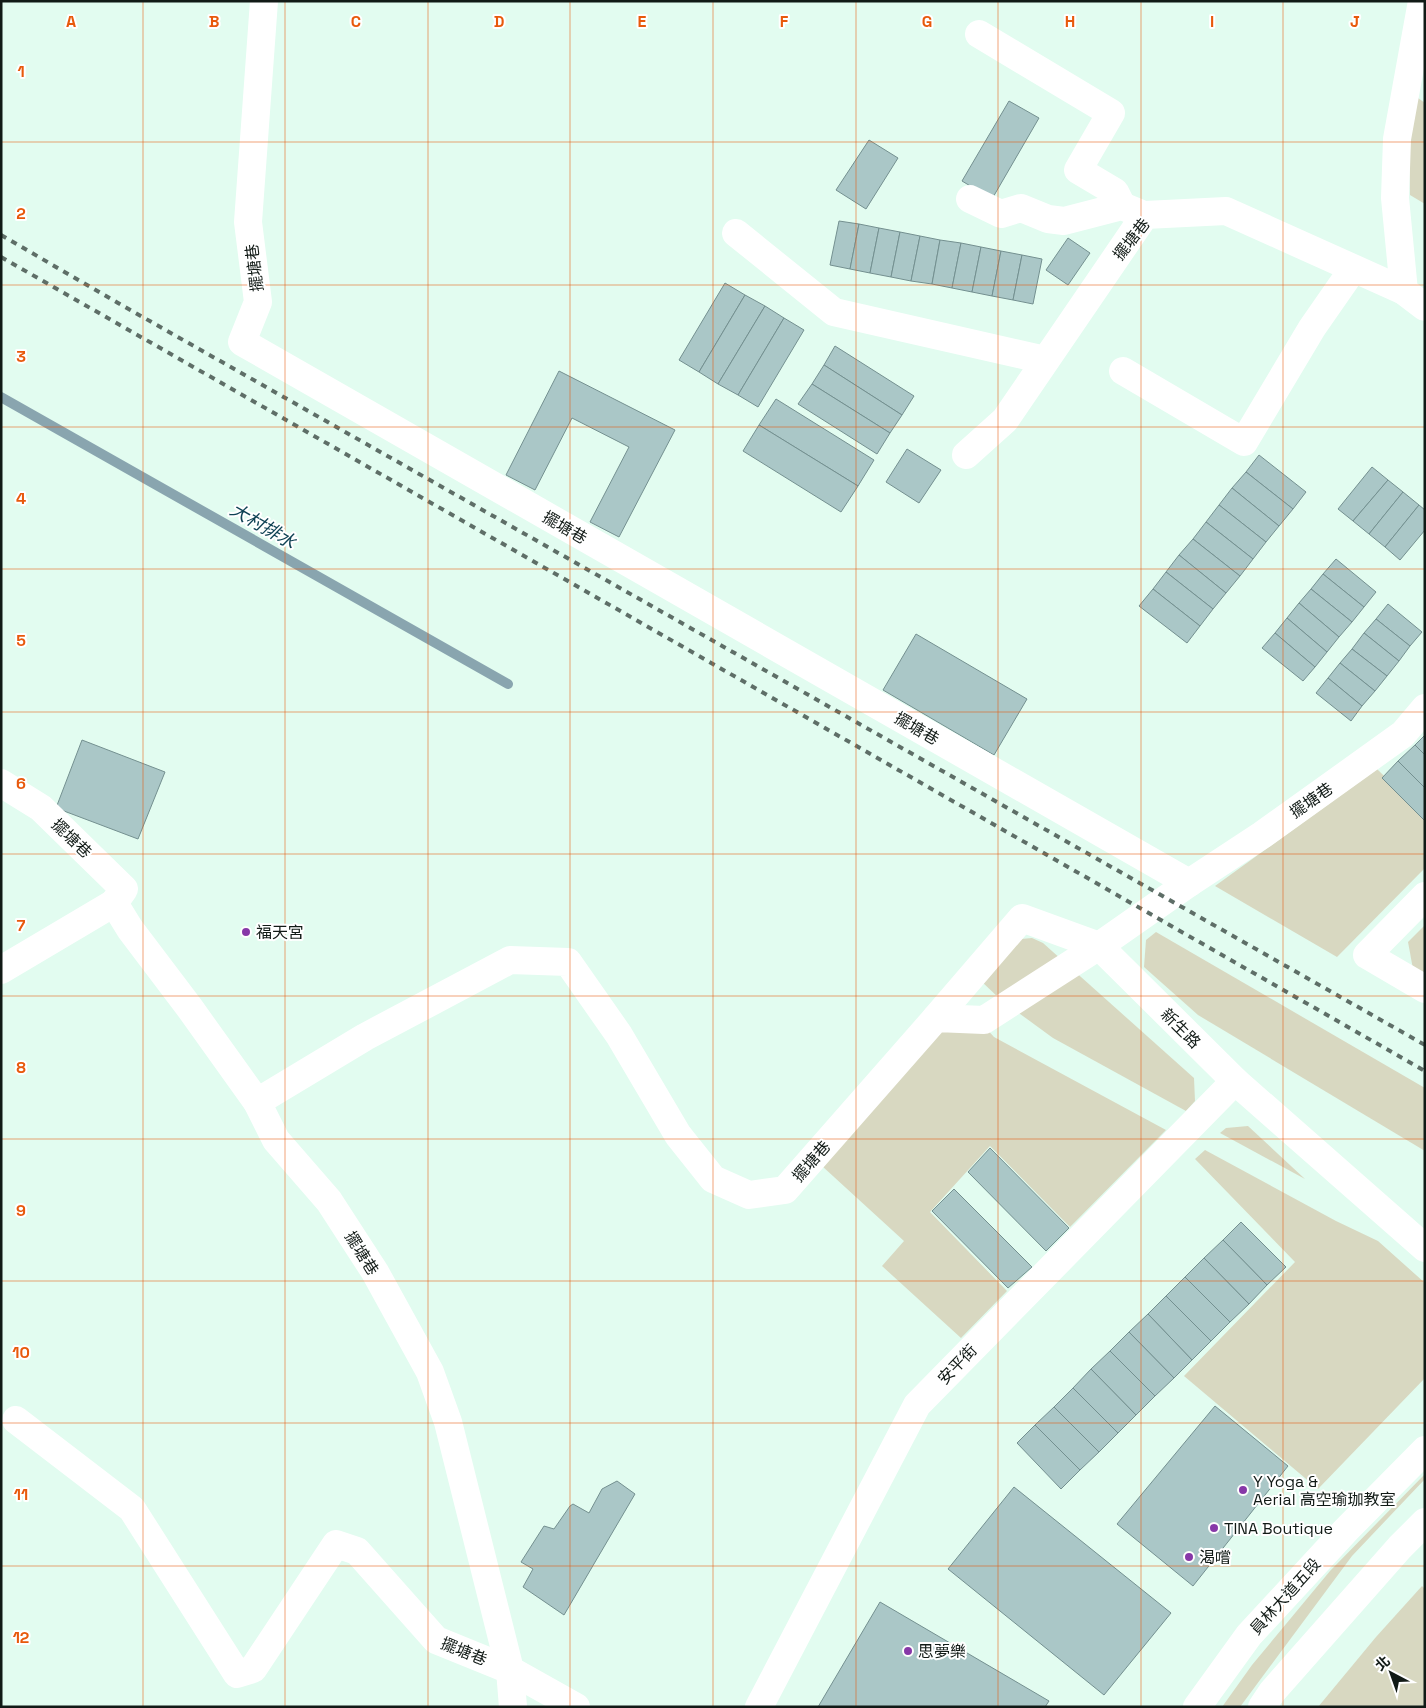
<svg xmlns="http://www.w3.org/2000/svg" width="1426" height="1708" viewBox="0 0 1426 1708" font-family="'Space Grotesk','Noto Sans TC',sans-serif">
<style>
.green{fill:#d8d8c1}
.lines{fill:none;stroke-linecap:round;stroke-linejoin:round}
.stream{stroke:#89a5af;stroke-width:10}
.building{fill:#aac7c7;stroke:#749090}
.minor{stroke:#fff;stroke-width:28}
.major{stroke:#fff;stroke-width:28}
.rail{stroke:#5e6e67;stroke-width:4;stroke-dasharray:6 6;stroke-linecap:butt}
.grid{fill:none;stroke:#e8590c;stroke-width:1;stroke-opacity:0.55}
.poi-dot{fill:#8738a8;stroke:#fff;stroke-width:2}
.labels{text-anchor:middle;stroke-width:4;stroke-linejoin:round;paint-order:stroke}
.street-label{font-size:16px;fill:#111a16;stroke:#fff}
.poi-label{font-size:16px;fill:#111a16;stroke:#fff;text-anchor:start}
.water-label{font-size:18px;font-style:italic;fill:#0f4254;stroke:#fff}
.grid-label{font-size:16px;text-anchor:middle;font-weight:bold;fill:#e8590c;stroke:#fff;stroke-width:4;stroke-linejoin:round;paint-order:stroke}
</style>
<rect width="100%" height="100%" fill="#e2fcf0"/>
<!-- green -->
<g class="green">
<polygon points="1418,98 1425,103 1425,204 1410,195 1409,135"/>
<polygon points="1377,769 1425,816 1425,868 1337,957 1215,886"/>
<polygon points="1425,925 1425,975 1413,969 1408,942"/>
<polygon points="1156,932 1425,1088 1425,1151 1198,1015 1144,967 1146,940"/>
<polygon points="1032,938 1043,943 1194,1078 1195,1101 1186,1111 1053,1038 1001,1000 980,980 1021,939"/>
<polygon points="961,1001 994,1037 1166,1130 1070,1227 990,1146 930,1212 1007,1291 961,1338 882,1266 904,1241 822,1166"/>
<polygon points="1248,1126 1305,1179 1220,1133 1226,1128"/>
<polygon points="1205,1150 1336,1221 1378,1241 1425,1283 1425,1378 1318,1489 1184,1376 1295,1262 1195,1159"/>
<polygon points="1425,1474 1425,1479 1352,1556 1240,1707 1222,1707 1252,1665 1330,1571"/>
<polygon points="1422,1586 1425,1589 1425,1707 1318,1707 1376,1637"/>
</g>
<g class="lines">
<!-- stream -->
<polyline class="stream" points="1,397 508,684"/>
</g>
<!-- building -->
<g class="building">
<polygon points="1009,101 1039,118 992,199 962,181"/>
<polygon points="869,140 898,158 866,209 836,190"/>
<polygon points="839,221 859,224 850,269 830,265"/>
<polygon points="859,224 879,228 870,273 850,269"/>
<polygon points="879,228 900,232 891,277 870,273"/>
<polygon points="900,232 920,236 911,281 891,277"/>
<polygon points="920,236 940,240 932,284 911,281"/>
<polygon points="1068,238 1090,253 1068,285 1046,270"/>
<polygon points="940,240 961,243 952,288 932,284"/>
<polygon points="961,243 981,247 972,292 952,288"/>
<polygon points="981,247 1001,251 992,296 972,292"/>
<polygon points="1001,251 1022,255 1013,300 992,296"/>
<polygon points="1022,255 1042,259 1033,304 1013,300"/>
<polygon points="725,283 745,295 699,372 679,360"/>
<polygon points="745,295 765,306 718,384 699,372"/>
<polygon points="765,306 784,318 738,395 718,384"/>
<polygon points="784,318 804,330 758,407 738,395"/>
<polygon points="835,346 914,396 902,415 824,365"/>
<polygon points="824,365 902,415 890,433 812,384"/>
<polygon points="559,371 675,430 619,537 590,522 629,447 572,418 535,490 506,475"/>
<polygon points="812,384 890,433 877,454 798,404"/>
<polygon points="776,399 874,460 858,486 759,425"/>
<polygon points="759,425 858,486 841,512 743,451"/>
<polygon points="907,449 941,470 919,503 886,482"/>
<polygon points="1259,455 1306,492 1293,509 1246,472"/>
<polygon points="1372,467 1388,480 1353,521 1338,509"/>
<polygon points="1246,472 1293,509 1279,526 1232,488"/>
<polygon points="1388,480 1403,492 1369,534 1353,521"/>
<polygon points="1232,488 1279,526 1266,542 1219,505"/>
<polygon points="1403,492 1419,505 1385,547 1369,534"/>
<polygon points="1219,505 1266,542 1253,559 1206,522"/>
<polygon points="1419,505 1425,510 1425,530 1400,560 1385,547"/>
<polygon points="1206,522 1253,559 1240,576 1193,539"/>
<polygon points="1193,539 1240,576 1226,593 1179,555"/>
<polygon points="1179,555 1226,593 1213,609 1166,572"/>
<polygon points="1336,559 1376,592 1364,607 1323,574"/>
<polygon points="1166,572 1213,609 1200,626 1153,589"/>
<polygon points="1323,574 1364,607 1352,622 1311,589"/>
<polygon points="1153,589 1200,626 1187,643 1139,606"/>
<polygon points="1311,589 1352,622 1339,637 1299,603"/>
<polygon points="1299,603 1339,637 1327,652 1287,618"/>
<polygon points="1388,604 1422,632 1410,646 1376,619"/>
<polygon points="1287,618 1327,652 1315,667 1275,633"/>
<polygon points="1376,619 1410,646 1399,661 1364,633"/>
<polygon points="1275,633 1315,667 1303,681 1262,648"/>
<polygon points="1364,633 1399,661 1387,676 1352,649"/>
<polygon points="916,634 1027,699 994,755 883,690"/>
<polygon points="1352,649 1387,676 1375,691 1340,663"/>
<polygon points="1340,663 1375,691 1362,706 1328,678"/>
<polygon points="1328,678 1362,706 1351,721 1316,693"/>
<polygon points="1425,735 1425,755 1415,745"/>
<polygon points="82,740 165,772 138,839 56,808"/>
<polygon points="1415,745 1425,755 1425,788 1398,761"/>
<polygon points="1398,761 1425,788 1425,821 1382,778"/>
<polygon points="990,1148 1069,1228 1046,1251 968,1172"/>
<polygon points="954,1189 1032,1267 1008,1288 932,1211"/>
<polygon points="1241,1222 1286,1267 1267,1285 1223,1240"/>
<polygon points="1223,1240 1267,1285 1249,1304 1204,1258"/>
<polygon points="1204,1258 1249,1304 1230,1322 1185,1277"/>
<polygon points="1185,1277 1230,1322 1211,1341 1166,1296"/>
<polygon points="1166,1296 1211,1341 1192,1360 1148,1314"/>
<polygon points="1148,1314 1192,1360 1174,1378 1129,1332"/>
<polygon points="1129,1332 1174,1378 1155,1396 1110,1351"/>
<polygon points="1110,1351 1155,1396 1136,1415 1091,1369"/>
<polygon points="1091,1369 1136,1415 1118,1433 1073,1388"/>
<polygon points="1073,1388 1118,1433 1099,1452 1054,1407"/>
<polygon points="1215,1406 1288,1466 1193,1586 1117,1524"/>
<polygon points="1054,1407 1099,1452 1080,1470 1035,1425"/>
<polygon points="1035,1425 1080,1470 1061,1489 1017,1443"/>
<polygon points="617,1481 635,1494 564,1615 523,1587 533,1569 521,1562 544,1526 554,1529 570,1506 573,1504 589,1513 602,1489"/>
<polygon points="1014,1487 1171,1613 1104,1695 948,1569"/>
<polygon points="880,1602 1049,1701 1045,1707 818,1707"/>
</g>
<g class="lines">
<!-- minor -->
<g class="minor">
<polyline points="264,1 248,222 258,302 242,342 1189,883"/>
<polyline points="1422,1 1397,139 1395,198 1404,291 1425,307"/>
<polyline points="979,34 1111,113 1078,170 1115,192 1122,206"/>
<polyline points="970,199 1001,214 1021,208 1048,219 1064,221 1122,206 1139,213"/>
<polyline points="736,233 834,312 1045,360"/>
<polyline points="1123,371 1244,442 1312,328 1353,269"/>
<polyline points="966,455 1005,420 1145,215 1226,211 1404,291"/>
<polyline points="1,783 41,808 124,889 114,903 130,929 189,1007 257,1102 276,1140 329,1201 375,1272 430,1372 448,1422 510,1670 513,1707"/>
<polyline points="1425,896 1367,955 1425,989"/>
<polyline points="1,970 114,903"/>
<polyline points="936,1018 1022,918 1099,946 1235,1081 1425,1248"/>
<polyline points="257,1102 365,1037 510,960 568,962 619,1035 678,1135 713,1179 749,1195 785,1190 936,1018 984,1020 1099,946 1189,883 1262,835 1403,734 1425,708"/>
<polyline points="16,1420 132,1509 237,1674 253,1669 336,1544 357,1551 436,1640 510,1670 576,1707"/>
<polyline points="759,1707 917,1405 1235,1081"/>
</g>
<!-- major -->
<g class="major">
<polyline points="1197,1707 1249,1635 1346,1530 1425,1450"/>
<polyline points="1262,1707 1272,1692 1400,1547 1425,1522"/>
</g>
<!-- rail -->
<g class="rail">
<polyline points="1,235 118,303 1425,1045"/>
<polyline points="1,257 1425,1071"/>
</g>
</g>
<!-- grid -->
<path class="grid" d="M143,1V1707M285,1V1707M428,1V1707M570,1V1707M713,1V1707M856,1V1707M998,1V1707M1141,1V1707M1283,1V1707M1,142H1425M1,285H1425M1,427H1425M1,569H1425M1,712H1425M1,854H1425M1,996H1425M1,1139H1425M1,1281H1425M1,1423H1425M1,1566H1425"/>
<!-- markers -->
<g class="poi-dot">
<circle cx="246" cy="932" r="5"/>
<circle cx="1243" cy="1490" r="5"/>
<circle cx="1214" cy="1528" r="5"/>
<circle cx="1189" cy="1557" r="5"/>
<circle cx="908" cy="1651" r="5"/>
</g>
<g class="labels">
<!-- street labels -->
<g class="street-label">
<text transform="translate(1131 239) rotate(-52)" y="6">擺塘巷</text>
<text transform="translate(254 268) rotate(-97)" y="6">擺塘巷</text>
<text transform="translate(565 527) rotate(30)" y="6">擺塘巷</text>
<text transform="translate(917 728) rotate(30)" y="6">擺塘巷</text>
<text transform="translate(1311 800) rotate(-35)" y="6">擺塘巷</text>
<text transform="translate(72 838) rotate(44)" y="6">擺塘巷</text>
<text transform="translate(1181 1028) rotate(45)" y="6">新生路</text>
<text transform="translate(811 1161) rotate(-49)" y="6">擺塘巷</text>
<text transform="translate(362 1253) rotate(58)" y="6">擺塘巷</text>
<text transform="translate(957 1364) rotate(-46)" y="6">安平街</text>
<text transform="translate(1285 1596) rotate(-48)" y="6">員林大道五段</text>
<text transform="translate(464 1651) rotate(22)" y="6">擺塘巷</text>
</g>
<!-- poi labels -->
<g class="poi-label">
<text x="256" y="938">福天宮</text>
<text x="1253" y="1487">Y Yoga &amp;<tspan x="1253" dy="18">Aerial 高空瑜珈教室</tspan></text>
<text x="1224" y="1534">TINA Boutique</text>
<text x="1199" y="1563">渴嚐</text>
<text x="918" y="1657">思夢樂</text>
</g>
<!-- water labels -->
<g class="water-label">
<text transform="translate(263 526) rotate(30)" y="6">大村排水</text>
</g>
</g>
<g class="grid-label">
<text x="71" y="27">A</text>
<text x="214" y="27">B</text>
<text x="356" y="27">C</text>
<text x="499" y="27">D</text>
<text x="642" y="27">E</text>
<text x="784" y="27">F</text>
<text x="927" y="27">G</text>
<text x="1070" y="27">H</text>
<text x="1212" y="27">I</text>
<text x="1355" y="27">J</text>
<text x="21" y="77">1</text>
<text x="21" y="219">2</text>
<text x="21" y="362">3</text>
<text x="21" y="504">4</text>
<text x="21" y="646">5</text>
<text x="21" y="789">6</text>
<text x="21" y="931">7</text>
<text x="21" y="1073">8</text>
<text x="21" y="1216">9</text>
<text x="21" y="1358">10</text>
<text x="21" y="1500">11</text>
<text x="21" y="1643">12</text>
</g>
<!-- border -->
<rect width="1426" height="1708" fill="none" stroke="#111a16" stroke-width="5"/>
<!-- north arrow -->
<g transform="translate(1391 1673) rotate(319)" stroke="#ffffff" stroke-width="4" paint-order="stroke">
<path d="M0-4L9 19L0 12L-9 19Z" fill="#111a16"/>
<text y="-8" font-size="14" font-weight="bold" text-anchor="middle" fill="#111a16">北</text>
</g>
</svg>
